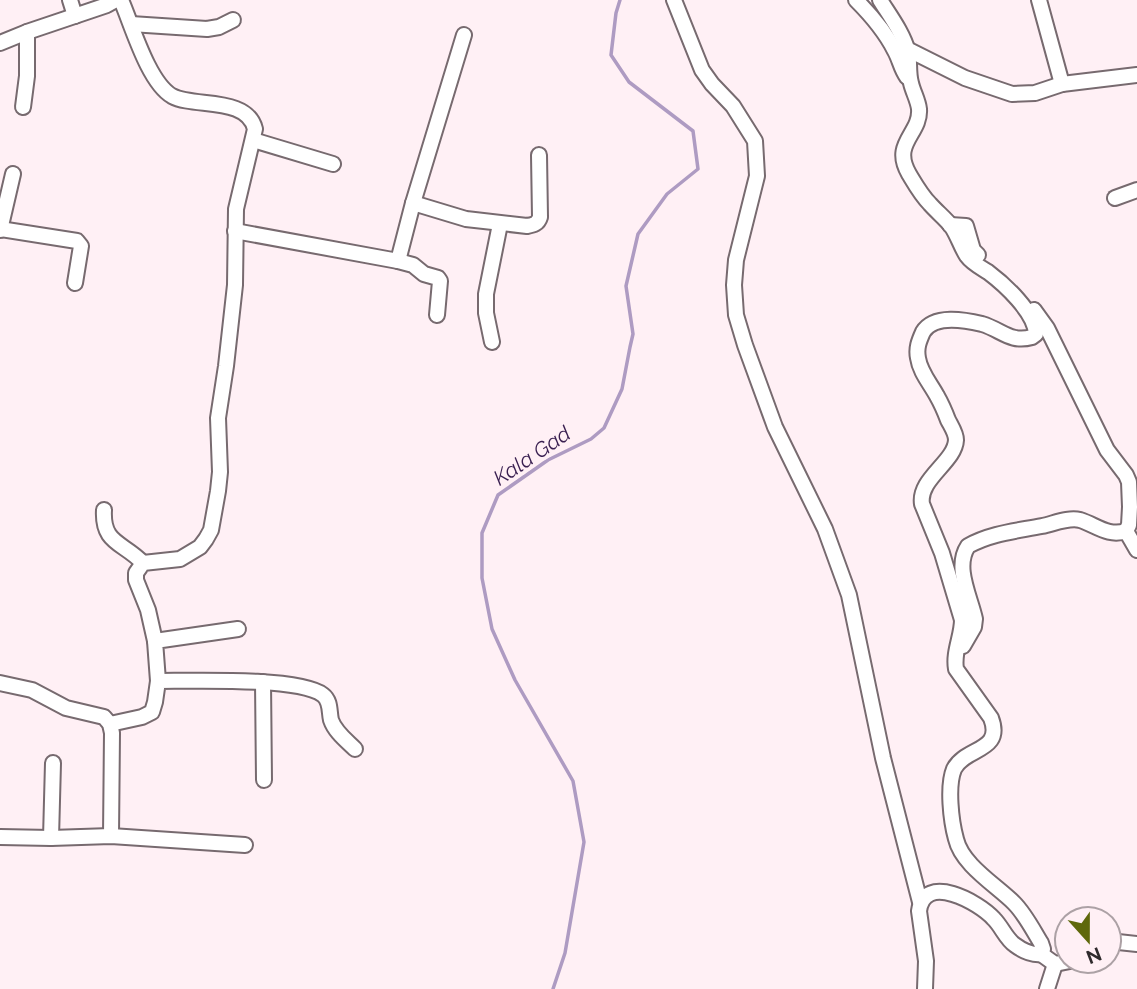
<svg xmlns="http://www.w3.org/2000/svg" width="1137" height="989" viewBox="0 0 1137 989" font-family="Raleway,sans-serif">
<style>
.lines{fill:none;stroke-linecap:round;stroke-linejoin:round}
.stream{stroke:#ae9bc2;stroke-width:3.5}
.minor-casing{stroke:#776a6f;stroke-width:18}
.minor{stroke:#fff;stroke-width:14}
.labels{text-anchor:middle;stroke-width:7;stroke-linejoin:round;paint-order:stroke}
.water-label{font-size:21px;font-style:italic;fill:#391f50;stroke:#fff0f5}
</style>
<rect width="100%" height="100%" fill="#fff0f5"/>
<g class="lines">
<!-- stream -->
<polyline class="stream" points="553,989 565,953 584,842 573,781 515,680 492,629 482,578 482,533 498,495 548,460 591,439 604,428 622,389 630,347 633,334 626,286 638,234 667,194 698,169 693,131 629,82 611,55 616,13 620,0"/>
<!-- minor casing -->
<g class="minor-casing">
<g id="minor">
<polyline points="70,0 75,16"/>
<path d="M121,0C132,25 148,82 172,96C194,108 247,96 255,129L236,209L235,285L226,366L218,418L220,472L218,491L211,530L206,539L200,547L180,559L143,563L136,573V580L148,610L155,641"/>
<polyline points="674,0 702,70 712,84 733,106 755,141 757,176 736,260 734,285 736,315 745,345 775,427 825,529 849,595 883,758 920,902"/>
<path d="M856,0C871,15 885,31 895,51C900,60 901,69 907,77"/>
<path d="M880,0C890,16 903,33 908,52C910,62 908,73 911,83C913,92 918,100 919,109C921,134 891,143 909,174C915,184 921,195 930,204C937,212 946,219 952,227C958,236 961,247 967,256C972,263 980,267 988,272C1004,284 1035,312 1036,334L1032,337C1010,343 1002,330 982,324C965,320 934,314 923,332C919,341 916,348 918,358C920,372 930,383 937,396C941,403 945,412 948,420C951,426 956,433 956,440C955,462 918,479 922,504L942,553L962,620C962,636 953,652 956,669L991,718C1004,752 965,747 954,769C947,786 951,821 956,839C962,865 996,885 1014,903C1025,914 1033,930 1041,943L1043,949L1041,954C1031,955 1023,951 1015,945C1006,939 1002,927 994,919C979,902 924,872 919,911L926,961L925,989"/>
<polyline points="1039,0 1062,84"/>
<polyline points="131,24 207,29 219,27 233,20"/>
<polyline points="0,43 27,32 107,5 116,0"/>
<polyline points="907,49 965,78 1012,94 1035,93 1062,84 1137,75"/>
<polyline points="23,107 27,76 27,32"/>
<polyline points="253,140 333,164"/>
<polyline points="1115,198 1137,190"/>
<path d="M413,203L466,219L527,226C533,225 538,224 540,217L539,155"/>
<polyline points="950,225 966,226 973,250 978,255"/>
<polyline points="0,229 77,241 81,246 75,283"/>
<polyline points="0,230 13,174"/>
<polyline points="235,231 398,261 413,203 464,35"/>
<polyline points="398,261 413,265 424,274 438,278 440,281 437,315"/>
<polyline points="492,342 486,313 486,294 500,224"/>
<path d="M104,510C102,544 123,542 143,563"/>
<polyline points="1126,531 1137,550"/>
<path d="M963,646L974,627L975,619C970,596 954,567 968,546C991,533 1017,531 1042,526C1053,524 1068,517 1080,520C1096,525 1108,537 1126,531L1129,525L1130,507L1129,482L1126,475L1107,450L1047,328L1034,310"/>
<polyline points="158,681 155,641 238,629"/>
<polyline points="263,682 264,780"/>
<polyline points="0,683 32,690 66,708 104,717 110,724 112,733 111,836"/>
<path d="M110,724L142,717L152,712L155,702L158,681C191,681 300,677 323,695C331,701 329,712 331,720C335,732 347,741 355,749"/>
<polyline points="0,837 51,838 111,836 245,845"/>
<polyline points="51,838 53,763"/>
<polyline points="1109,941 1137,944"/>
<polyline points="1041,954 1055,964 1070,961"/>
<polyline points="1047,989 1055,964"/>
</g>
</g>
<!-- minor -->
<use href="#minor" class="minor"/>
</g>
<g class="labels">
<!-- water labels -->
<g class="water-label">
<text transform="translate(532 456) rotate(-34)" y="7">Kala Gad</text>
</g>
</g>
<!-- north arrow -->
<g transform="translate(1088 940) rotate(159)"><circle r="33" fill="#fff0f5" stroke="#aca1a5" stroke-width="2"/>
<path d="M0-5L12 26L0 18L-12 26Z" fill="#5f680b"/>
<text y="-10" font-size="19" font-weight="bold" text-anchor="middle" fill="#2f2a2c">N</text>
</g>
</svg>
